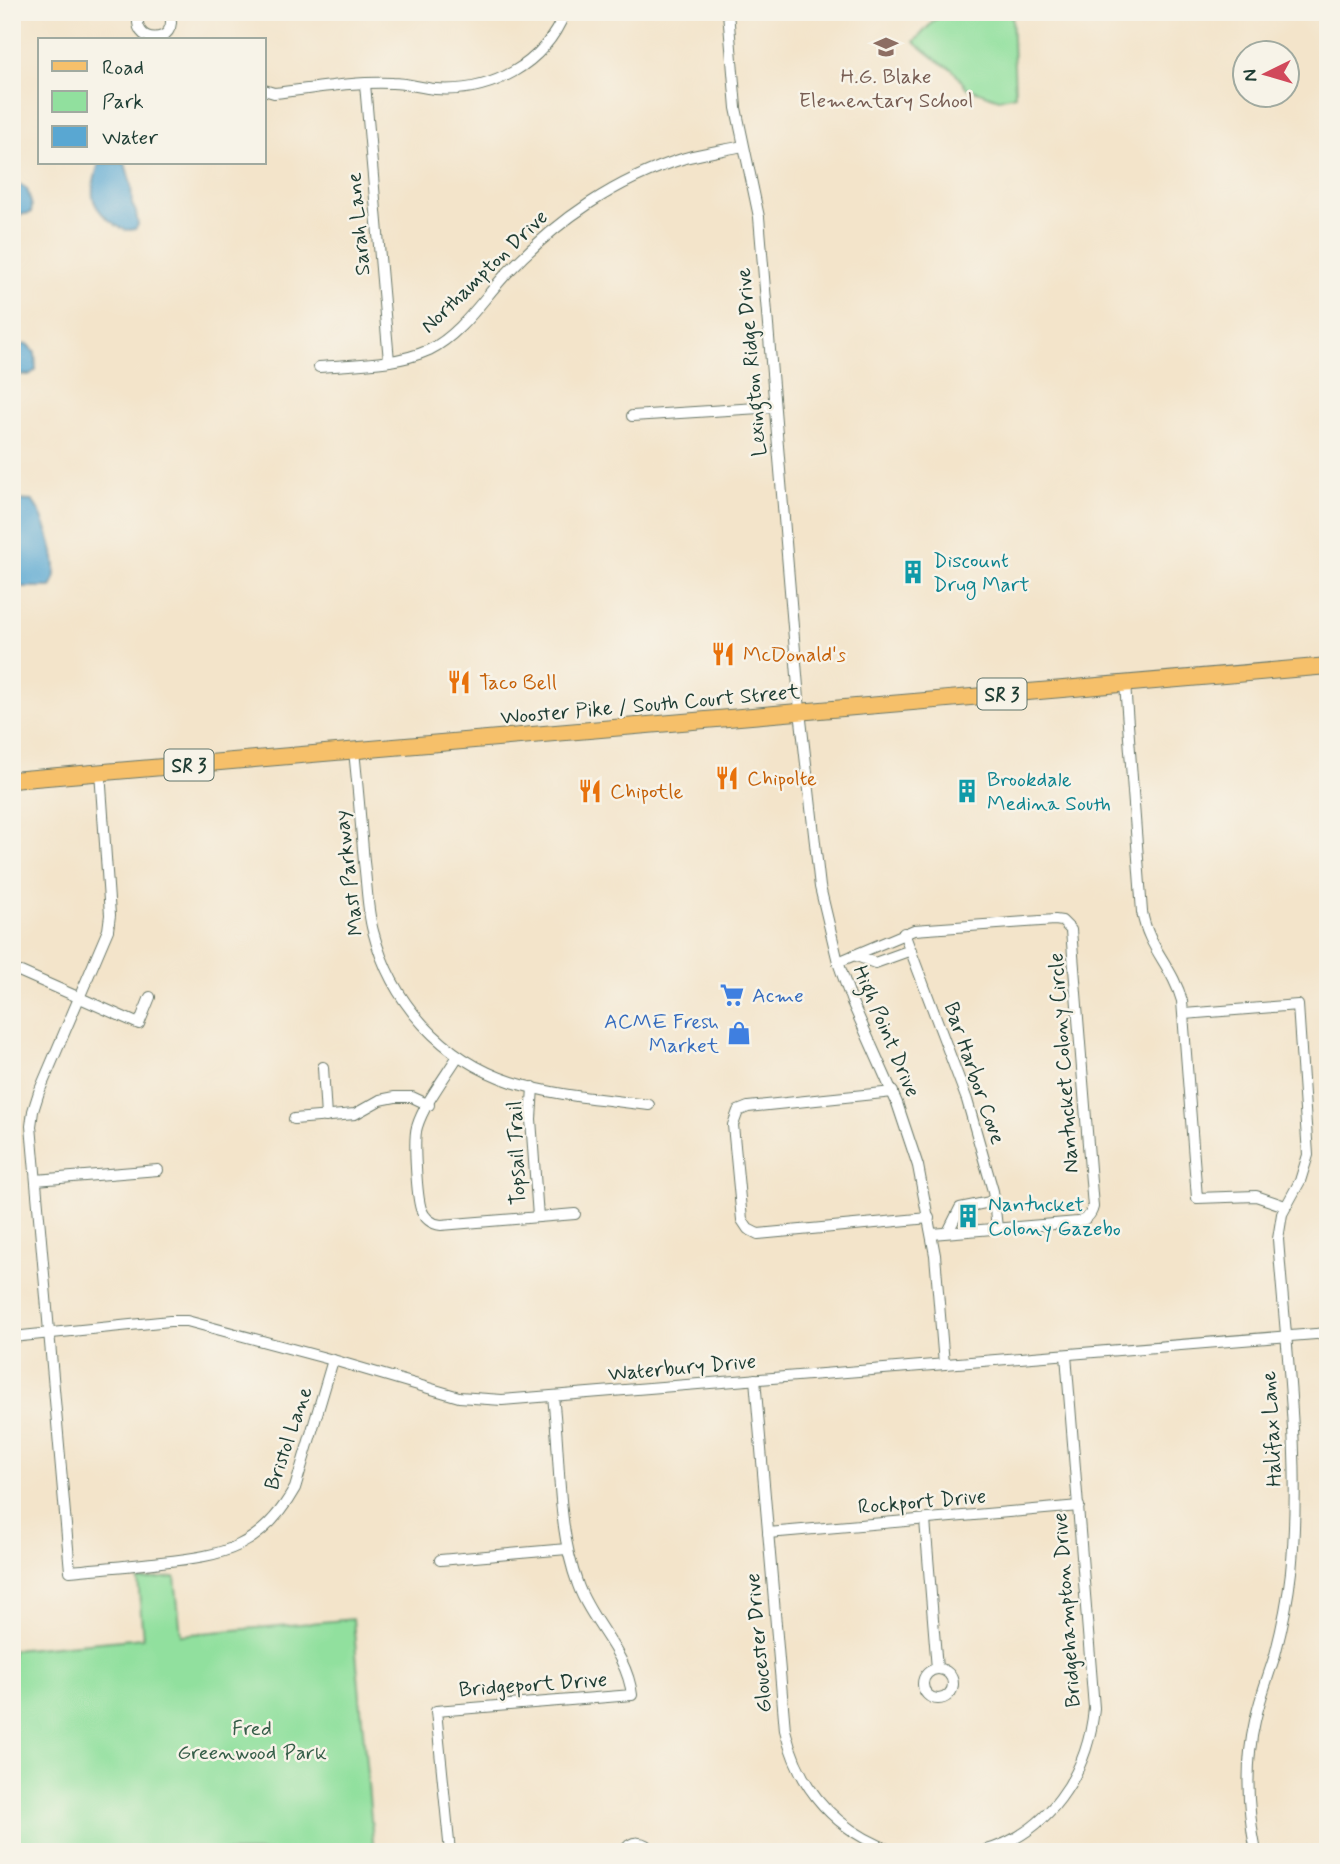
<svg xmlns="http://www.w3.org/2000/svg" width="1340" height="1864" viewBox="0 0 1340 1864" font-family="Mynerve,sans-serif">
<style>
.green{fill:#91e09e;stroke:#588e69;stroke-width:2}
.water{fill:#59a7d2;stroke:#3c7283;stroke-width:2}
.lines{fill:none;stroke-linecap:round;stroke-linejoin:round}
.minor-casing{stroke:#697768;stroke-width:12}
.primary-casing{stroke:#697768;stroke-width:18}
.minor{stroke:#fff;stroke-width:10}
.primary{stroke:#f6c06b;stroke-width:16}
.labels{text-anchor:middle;stroke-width:5;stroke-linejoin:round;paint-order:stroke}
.shield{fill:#f7f3e8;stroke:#60746a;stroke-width:2}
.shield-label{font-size:19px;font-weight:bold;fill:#1f3d34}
.education-label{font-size:21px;fill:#785e54;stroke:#f7f3e8}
.street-label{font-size:21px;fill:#1f3d34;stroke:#f7f3e8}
.culture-label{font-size:21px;fill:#0d838f;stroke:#f7f3e8;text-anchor:start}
.food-label{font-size:21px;fill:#c56008;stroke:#f7f3e8;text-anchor:start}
.shop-label{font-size:21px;fill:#366cbe;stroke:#f7f3e8;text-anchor:start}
.park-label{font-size:21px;fill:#365e49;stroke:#f7f3e8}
</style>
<rect width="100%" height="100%" fill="#f7f3e8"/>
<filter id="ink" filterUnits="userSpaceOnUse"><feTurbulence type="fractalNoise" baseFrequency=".0143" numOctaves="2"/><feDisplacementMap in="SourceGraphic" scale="14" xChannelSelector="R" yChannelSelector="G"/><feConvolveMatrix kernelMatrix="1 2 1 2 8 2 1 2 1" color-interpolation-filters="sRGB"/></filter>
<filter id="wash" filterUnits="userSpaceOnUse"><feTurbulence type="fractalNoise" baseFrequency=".00686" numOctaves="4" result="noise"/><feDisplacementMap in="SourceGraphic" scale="28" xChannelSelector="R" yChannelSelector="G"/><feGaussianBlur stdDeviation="1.57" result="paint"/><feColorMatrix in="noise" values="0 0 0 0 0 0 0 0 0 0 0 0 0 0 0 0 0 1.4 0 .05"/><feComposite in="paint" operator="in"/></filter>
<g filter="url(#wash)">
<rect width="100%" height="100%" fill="#f3e4ca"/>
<!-- green -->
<g class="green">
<polygon points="942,12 1012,12 1015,95 999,99 967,88 952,69 942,64 914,42"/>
<polygon points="175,1577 181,1635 353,1619 374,1852 12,1852 12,1650 143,1638 138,1580"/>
</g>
<!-- water -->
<g class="water">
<path d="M99,163H125L131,184L132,204L136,212L138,225L135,229C123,232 119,227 109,220C87,202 91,190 99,163Z"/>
<polygon points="12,185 21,185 27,189 32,206 31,213 12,216"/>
<polygon points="27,344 35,353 36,370 29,375 12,374 12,347"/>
<path d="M12,500L32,501C45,514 63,572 51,587H22L12,580Z"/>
</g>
</g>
<g filter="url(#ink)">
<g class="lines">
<!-- minor casing -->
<g class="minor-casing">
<g id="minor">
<path d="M140,12C127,46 182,46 169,12"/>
<polyline points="728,12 736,108 759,217 800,711 820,887 838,962 852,1002 897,1103 918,1166 935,1255 944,1364"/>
<polyline points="365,84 389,361"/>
<path d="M264,90L274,93C312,89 355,81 392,83C407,83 421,88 435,89C491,93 544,65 565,12"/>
<path d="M319,367C355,364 396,365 429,350C462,334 484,297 508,272C559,219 615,180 685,158C704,153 724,150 743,146"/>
<polyline points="632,416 774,407"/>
<path d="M1125,684L1142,912C1148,948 1173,967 1182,1001L1197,1198L1256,1196L1285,1206"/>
<path d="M354,751C358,788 361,825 364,862C367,885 367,909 373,931C391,1002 442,1059 512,1082C555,1096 604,1099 649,1105"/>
<path d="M100,772L110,915L108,930L39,1092L33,1111L31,1126L70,1571C100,1568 131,1566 161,1562C224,1556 262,1547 295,1488L333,1360"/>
<polyline points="904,933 967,1100 993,1191 997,1228"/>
<polyline points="854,955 875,963 911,950"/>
<path d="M838,962L914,930L1055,920L1062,921L1071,930L1093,1207C1091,1215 1087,1219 1078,1222L932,1234"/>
<polyline points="21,972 139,1024 150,997"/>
<path d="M1184,1014L1298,1005L1308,1155L1300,1181L1282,1214L1278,1239C1286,1349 1302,1461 1291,1572C1288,1600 1282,1628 1275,1655C1268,1677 1260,1698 1255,1721C1245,1765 1247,1808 1256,1852"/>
<path d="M458,1056C445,1077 424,1104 417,1127C413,1139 417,1197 421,1209C425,1219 431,1224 441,1225L575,1214"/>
<polyline points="323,1067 326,1117"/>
<polyline points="533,1087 531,1119 538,1217"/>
<polyline points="893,1092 748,1107 738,1111 733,1125 742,1220 748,1229 758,1234 929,1218"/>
<polyline points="294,1119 355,1114 380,1100 395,1097 412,1097 429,1105"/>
<polyline points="36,1180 158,1170"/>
<polyline points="948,1232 960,1208 995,1201"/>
<polyline points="12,1337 170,1321 187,1321 333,1360 459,1397 502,1400 1328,1333"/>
<path d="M755,1379L785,1730C799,1790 837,1831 895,1852"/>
<polyline points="925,1520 937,1669"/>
<polyline points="768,1533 1079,1506"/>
<polyline points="440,1560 567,1549"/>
<circle cx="938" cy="1684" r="15"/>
<path d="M450,1852L436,1711L632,1695C627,1652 592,1624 578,1585C556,1526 561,1459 553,1397"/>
<path d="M624,1852C631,1839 645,1840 652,1852"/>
<path d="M980,1852C1048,1835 1088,1774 1094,1708L1066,1355"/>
</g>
</g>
<!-- primary casing -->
<g class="primary-casing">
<polyline id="primary" points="12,780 1328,666"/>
</g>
<!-- minor -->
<use href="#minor" class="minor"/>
<!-- primary -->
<use href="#primary" class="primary"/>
</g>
</g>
<!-- icons -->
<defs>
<g id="school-bare" transform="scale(1.89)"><path d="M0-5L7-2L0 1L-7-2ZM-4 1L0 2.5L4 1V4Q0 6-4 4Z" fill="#8d6e63" stroke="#f7f3e8" stroke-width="2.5" paint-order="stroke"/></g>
<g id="building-bare" transform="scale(1.89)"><path d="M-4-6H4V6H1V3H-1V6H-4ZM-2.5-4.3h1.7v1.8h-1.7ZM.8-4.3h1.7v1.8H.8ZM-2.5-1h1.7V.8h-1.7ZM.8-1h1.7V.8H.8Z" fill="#0f9aa8" stroke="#f7f3e8" stroke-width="2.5" paint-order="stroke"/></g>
<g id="restaurant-bare" transform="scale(1.89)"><path d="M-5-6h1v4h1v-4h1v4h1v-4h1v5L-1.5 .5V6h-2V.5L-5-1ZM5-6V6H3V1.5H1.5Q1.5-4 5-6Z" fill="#e8710a" stroke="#f7f3e8" stroke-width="2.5" paint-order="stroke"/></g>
<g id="supermarket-bare" transform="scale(1.89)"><path d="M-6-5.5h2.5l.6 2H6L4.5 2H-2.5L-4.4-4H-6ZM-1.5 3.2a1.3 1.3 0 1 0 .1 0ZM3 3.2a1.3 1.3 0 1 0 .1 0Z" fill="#3f7fe0" stroke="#f7f3e8" stroke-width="2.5" paint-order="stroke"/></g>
<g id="shop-bare" transform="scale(1.89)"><path d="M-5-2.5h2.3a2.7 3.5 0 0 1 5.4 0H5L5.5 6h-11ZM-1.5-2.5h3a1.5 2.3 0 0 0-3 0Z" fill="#3f7fe0" stroke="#f7f3e8" stroke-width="2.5" paint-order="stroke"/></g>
</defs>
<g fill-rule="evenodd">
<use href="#school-bare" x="886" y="47"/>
<use href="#building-bare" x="913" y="572"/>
<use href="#restaurant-bare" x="723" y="654"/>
<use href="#restaurant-bare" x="459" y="682"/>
<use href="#restaurant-bare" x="727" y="778"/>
<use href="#restaurant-bare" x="590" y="791"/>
<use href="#building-bare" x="967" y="791"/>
<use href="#supermarket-bare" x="732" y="995"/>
<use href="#shop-bare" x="739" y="1033"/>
<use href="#building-bare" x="968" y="1216"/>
</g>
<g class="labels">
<!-- shield labels -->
<g class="shield">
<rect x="977.5" y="678.5" width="49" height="31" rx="5"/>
<rect x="164.5" y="749.5" width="49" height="31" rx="5"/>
</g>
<g class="shield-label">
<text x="1002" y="701">SR 3</text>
<text x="189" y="772">SR 3</text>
</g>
<!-- education labels -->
<g class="education-label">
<text x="886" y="83">H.G. Blake<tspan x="886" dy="24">Elementary School</tspan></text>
</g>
<!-- street labels -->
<g class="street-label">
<text transform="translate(358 224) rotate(-95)" y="7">Sarah Lane</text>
<text transform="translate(484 271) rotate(-44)" y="7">Northampton Drive</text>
<text transform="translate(751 362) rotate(-95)" y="7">Lexington Ridge Drive</text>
<text transform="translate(650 704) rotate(-5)" y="7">Wooster Pike / South Court Street</text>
<text transform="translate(348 873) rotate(-97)" y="7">Mast Parkway</text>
<text transform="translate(887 1031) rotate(67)" y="7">High Point Drive</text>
<text transform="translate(1063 1063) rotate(-94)" y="7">Nantucket Colony Circle</text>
<text transform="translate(975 1073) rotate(71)" y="7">Bar Harbor Cove</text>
<text transform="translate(516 1153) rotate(-92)" y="7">Topsail Trail</text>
<text transform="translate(682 1367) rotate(-5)" y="7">Waterbury Drive</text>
<text transform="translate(1271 1429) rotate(-93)" y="7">Halifax Lane</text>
<text transform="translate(288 1438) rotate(-71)" y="7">Bristol Lane</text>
<text transform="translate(922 1501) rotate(-5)" y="7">Rockport Drive</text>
<text transform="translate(1066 1610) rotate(-94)" y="7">Bridgehampton Drive</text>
<text transform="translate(758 1643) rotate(-95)" y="7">Gloucester Drive</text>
<text transform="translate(533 1684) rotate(-4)" y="7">Bridgeport Drive</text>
</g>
<!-- culture labels -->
<g class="culture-label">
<text x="933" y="567">Discount<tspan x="933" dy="24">Drug Mart</tspan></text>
<text x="987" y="786">Brookdale<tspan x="987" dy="24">Medina South</tspan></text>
<text x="988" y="1211">Nantucket<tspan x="988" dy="24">Colony Gazebo</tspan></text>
</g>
<!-- food labels -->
<g class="food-label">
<text x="743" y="661">McDonald's</text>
<text x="479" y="689">Taco Bell</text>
<text x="747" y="785">Chipolte</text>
<text x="610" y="798">Chipotle</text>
</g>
<!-- shop labels -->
<g class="shop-label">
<text x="752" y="1002">Acme</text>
<text x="719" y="1028" text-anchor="end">ACME Fresh<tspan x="719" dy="24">Market</tspan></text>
</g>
<!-- park labels -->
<g class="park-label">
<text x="252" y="1735">Fred<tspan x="252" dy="24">Greenwood Park</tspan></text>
</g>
</g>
<!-- margin -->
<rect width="1340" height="1864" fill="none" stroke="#f7f3e8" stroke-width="42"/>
<!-- legend -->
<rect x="38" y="38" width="228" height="126" fill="#f7f3e8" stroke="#a1aaa0" stroke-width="2"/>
<rect x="52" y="61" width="35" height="10" fill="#f6c06b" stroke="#a1aaa0" stroke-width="2"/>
<text x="102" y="74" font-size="21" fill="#1f3d34">Road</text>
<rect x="52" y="91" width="35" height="21" fill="#91e09e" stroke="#a1aaa0" stroke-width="2"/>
<text x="102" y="108" font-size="21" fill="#1f3d34">Park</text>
<rect x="52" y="126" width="35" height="21" fill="#59a7d2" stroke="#a1aaa0" stroke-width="2"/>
<text x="102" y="144" font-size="21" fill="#1f3d34">Water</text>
<!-- north arrow -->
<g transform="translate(1266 74) rotate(265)"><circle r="33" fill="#f7f3e8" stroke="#a1aaa0" stroke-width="2"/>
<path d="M0-5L12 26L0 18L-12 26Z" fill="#d1495b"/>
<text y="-10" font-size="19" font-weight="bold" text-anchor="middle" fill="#1f3d34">N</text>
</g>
</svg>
